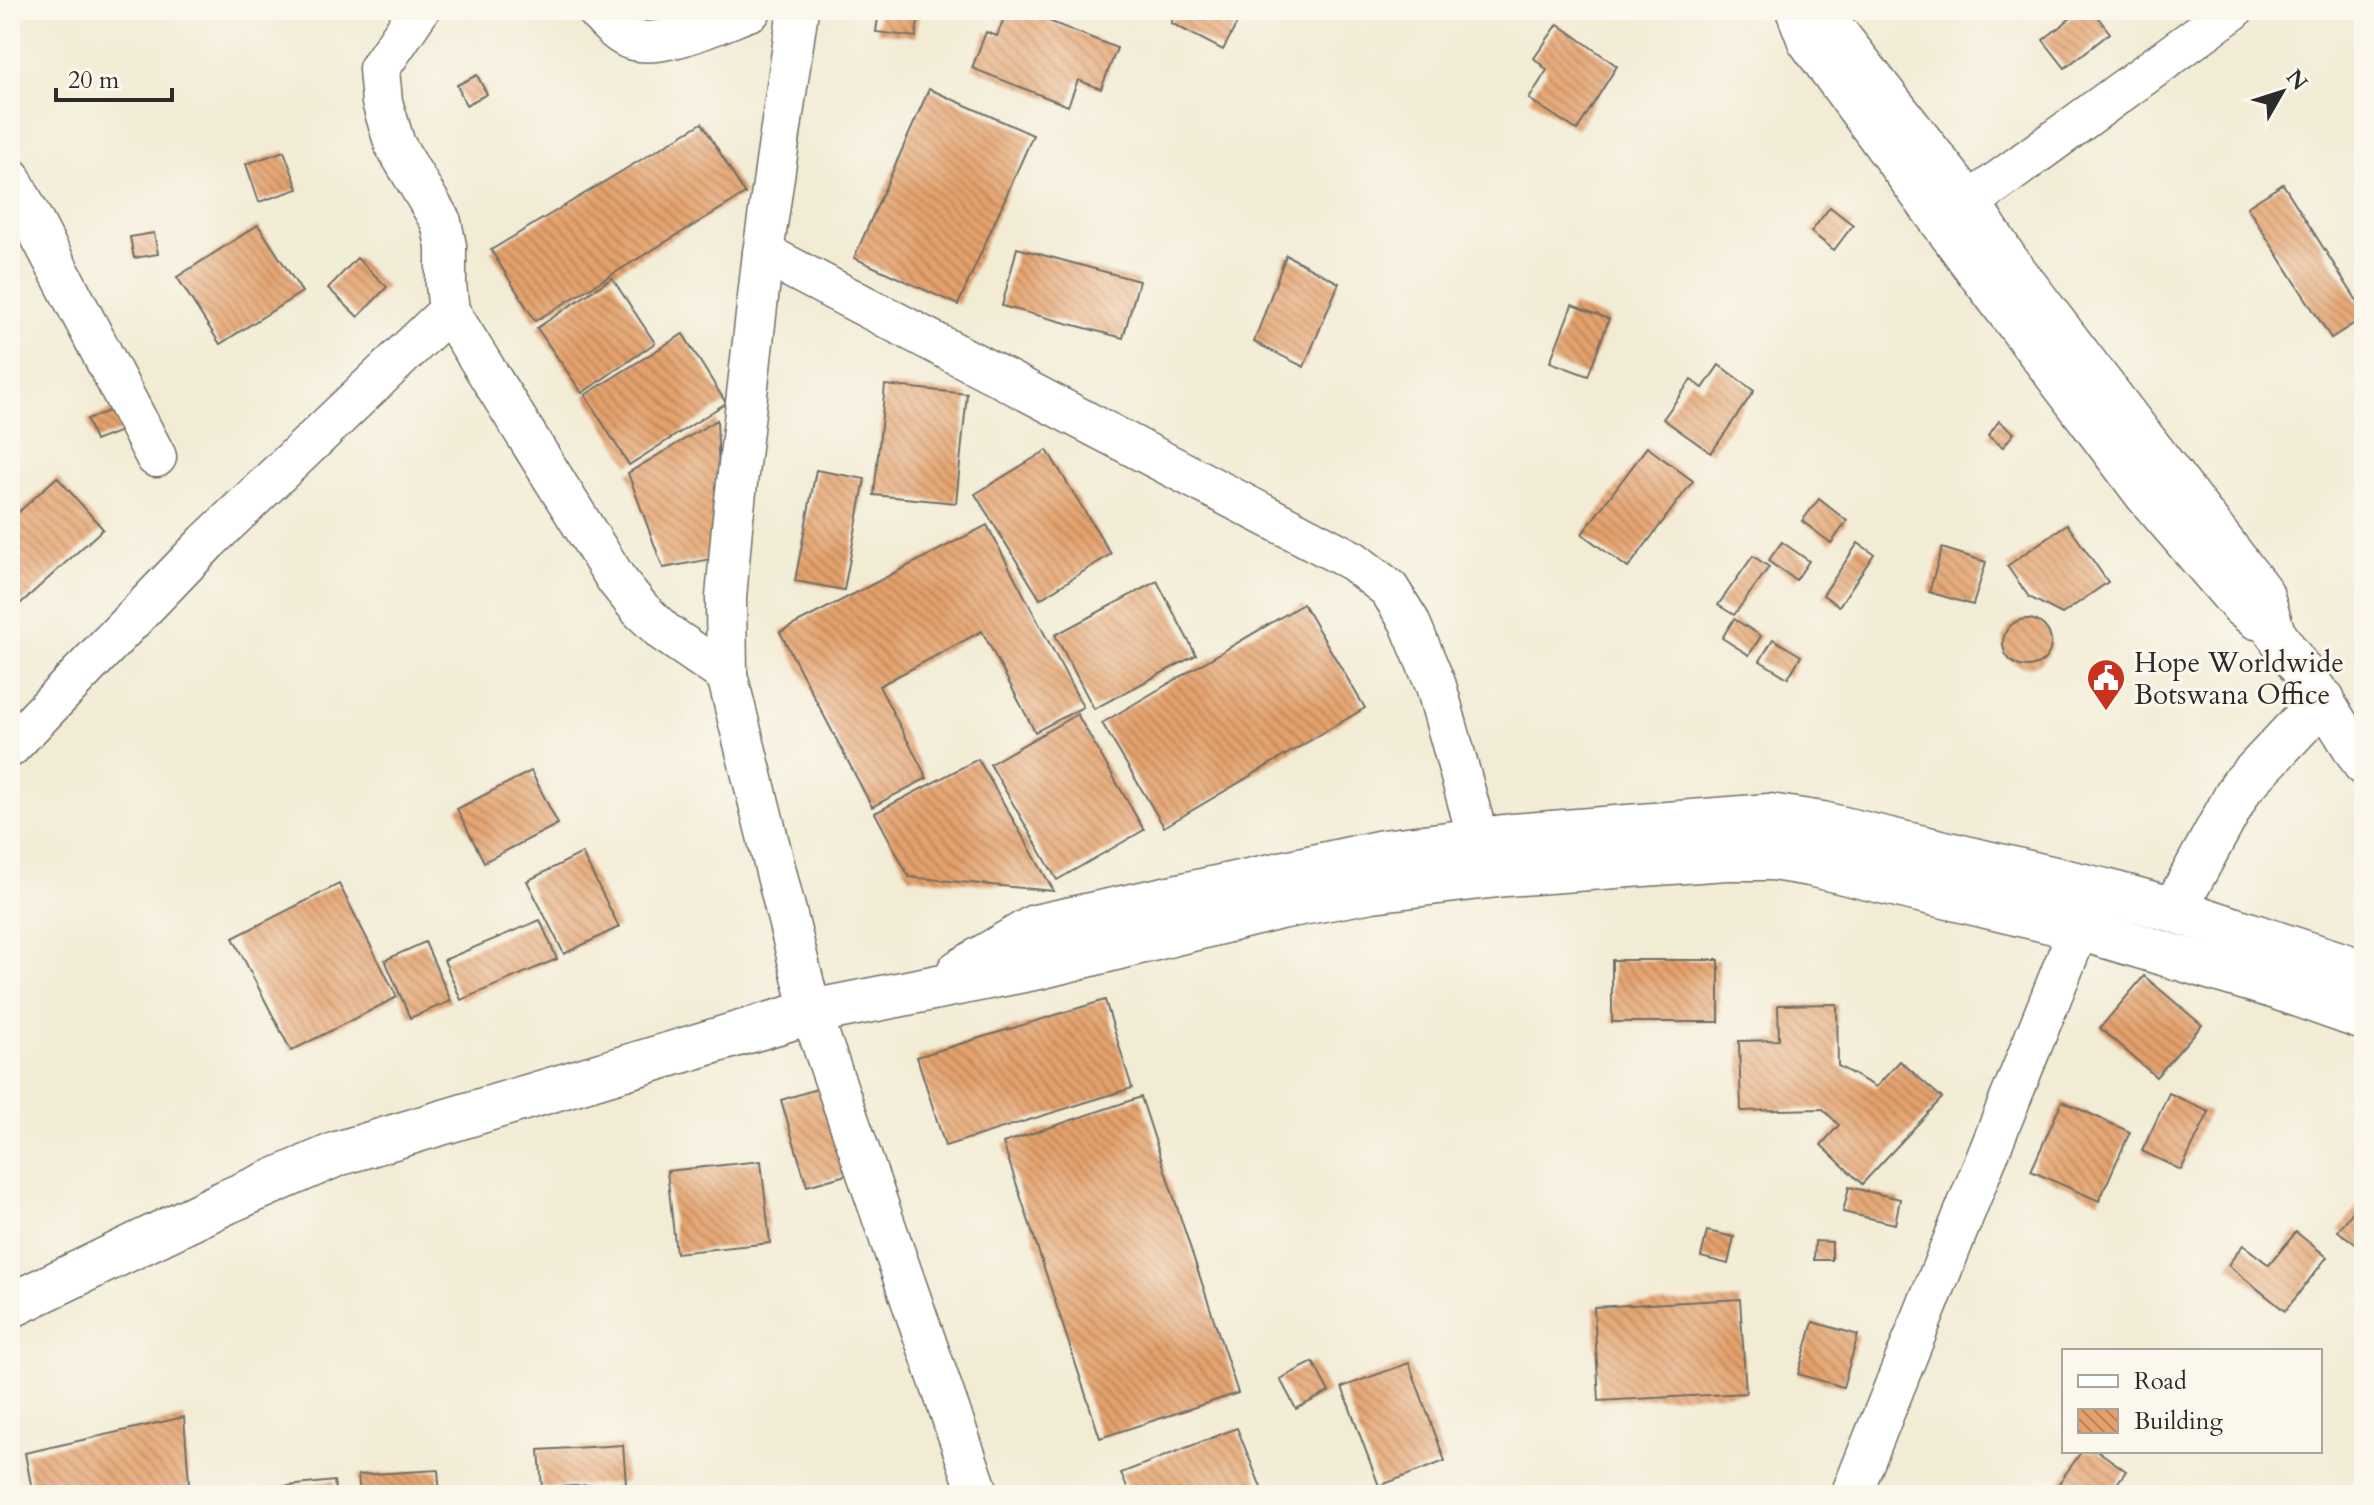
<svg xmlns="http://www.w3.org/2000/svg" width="2374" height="1505" viewBox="0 0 2374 1505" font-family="Cardo,serif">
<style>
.building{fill:url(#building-back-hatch)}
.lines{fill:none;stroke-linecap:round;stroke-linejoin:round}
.minor-casing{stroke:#716f66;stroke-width:43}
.tertiary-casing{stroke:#716f66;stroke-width:47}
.minor{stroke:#fff;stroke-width:40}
.tertiary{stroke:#fff;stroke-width:44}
.labels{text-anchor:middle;stroke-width:6;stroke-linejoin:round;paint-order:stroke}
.poi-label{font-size:28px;fill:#2b2b2b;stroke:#fbf7ec;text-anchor:start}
</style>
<defs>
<pattern id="building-back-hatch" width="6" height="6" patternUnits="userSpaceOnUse" patternTransform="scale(2)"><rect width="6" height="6" fill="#e4a16c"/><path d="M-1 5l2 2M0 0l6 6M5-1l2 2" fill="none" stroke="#b98359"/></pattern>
</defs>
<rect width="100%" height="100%" fill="#fbf7ec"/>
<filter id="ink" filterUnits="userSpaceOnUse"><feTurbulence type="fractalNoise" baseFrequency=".0125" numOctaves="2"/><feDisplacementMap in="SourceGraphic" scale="16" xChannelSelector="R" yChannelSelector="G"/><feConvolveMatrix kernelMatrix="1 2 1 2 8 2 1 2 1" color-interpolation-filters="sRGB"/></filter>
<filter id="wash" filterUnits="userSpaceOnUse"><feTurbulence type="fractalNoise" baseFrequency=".006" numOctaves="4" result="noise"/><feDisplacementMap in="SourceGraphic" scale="32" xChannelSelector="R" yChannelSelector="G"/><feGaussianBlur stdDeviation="1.8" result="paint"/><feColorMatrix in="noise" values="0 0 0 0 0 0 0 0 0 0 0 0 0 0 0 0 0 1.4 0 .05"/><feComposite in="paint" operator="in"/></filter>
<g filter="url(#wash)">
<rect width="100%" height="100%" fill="#f2ecd5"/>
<g id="blocks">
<!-- building -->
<g class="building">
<polygon points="879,10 919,10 916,37 876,32"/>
<polygon points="1007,10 1021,10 1117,48 1101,89 1078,80 1068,106 972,68 986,32 997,36"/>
<polygon points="1178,10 1244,10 1223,50 1171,23"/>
<polygon points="2081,10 2092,10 2110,33 2065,68 2043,40"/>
<polygon points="1558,24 1617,66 1577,130 1529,99 1547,70 1534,58"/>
<polygon points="477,75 487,94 466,105 457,85"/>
<polygon points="929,89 1033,135 958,305 854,258"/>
<polygon points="702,123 745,194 535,321 491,250"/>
<polygon points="284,151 298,189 259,202 246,164"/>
<polygon points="2283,184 2364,312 2364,317 2331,338 2247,207"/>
<polygon points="1830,207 1853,225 1834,250 1811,232"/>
<polygon points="258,225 302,292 220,344 177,277"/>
<polygon points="154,233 158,254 134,258 130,237"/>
<polygon points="1017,248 1139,281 1123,338 1002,306"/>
<polygon points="1286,255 1339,283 1304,367 1254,342"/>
<polygon points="357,258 387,287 358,317 328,288"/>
<polygon points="612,278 655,343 582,393 537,328"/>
<polygon points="1572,305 1609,319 1588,376 1550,362"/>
<polygon points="683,334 726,403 629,465 585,395"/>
<polygon points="1719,365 1754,391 1711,453 1663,419 1691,380 1703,388"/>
<polygon points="885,385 967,394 956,503 874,495"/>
<polygon points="114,409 121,431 95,441 87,419"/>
<polygon points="717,420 722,557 663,568 628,473"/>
<polygon points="1999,421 2014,433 2003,447 1988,436"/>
<polygon points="1647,447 1693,481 1628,568 1582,534"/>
<polygon points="1047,450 1111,554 1040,599 975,494"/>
<polygon points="816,470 865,479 844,590 795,581"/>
<polygon points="57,477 103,529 10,613 10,520"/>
<polygon points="1819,499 1847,521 1831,543 1802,521"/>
<polygon points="2067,524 2108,582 2062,614 2029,597 2007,566"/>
<polygon points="987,525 1083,707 1035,732 982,631 879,686 927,778 872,807 780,632"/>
<polygon points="1782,542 1809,561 1796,580 1768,561"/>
<polygon points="1858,543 1874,554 1839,606 1823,595"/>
<polygon points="1942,548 1986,562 1973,605 1929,592"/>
<polygon points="1753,556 1769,567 1734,615 1718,605"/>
<polygon points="1157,581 1196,655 1094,709 1055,635"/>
<polygon points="1303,604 1365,708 1164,827 1102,723"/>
<circle cx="2027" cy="643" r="24"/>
<polygon points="1734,619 1761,636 1749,655 1722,638"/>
<polygon points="1773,639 1801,656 1788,678 1760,661"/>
<polygon points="1077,714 1144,830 1057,880 990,764"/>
<polygon points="978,759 1054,891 909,877 875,813"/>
<polygon points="531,771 558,824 484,862 457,809"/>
<polygon points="582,853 619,927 564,954 527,881"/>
<polygon points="339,884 397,997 291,1051 233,938"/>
<polygon points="540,920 557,959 461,1000 444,960"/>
<polygon points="425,942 451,1001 410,1018 385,960"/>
<rect x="1612" y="960" width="107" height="62"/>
<polygon points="2144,976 2202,1025 2156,1077 2100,1028"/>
<polygon points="1105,1000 1132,1088 945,1146 917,1057"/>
<polygon points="1837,1004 1838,1066 1876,1087 1900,1061 1942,1098 1862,1184 1821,1145 1839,1125 1823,1109 1741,1111 1739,1041 1779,1040 1778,1005"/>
<polygon points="820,1088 846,1175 807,1186 781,1100"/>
<polygon points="2169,1093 2209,1112 2181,1170 2142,1151"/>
<polygon points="1141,1097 1238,1393 1100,1438 1003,1143"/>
<polygon points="2062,1101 2130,1132 2099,1201 2031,1171"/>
<polygon points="761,1161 770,1243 676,1253 667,1171"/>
<polygon points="1849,1187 1900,1199 1895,1224 1843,1212"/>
<polygon points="2364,1197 2364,1250 2338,1231"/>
<polygon points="1707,1231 1734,1237 1728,1264 1701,1257"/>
<polygon points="2296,1232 2327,1257 2285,1311 2228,1265 2243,1245 2269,1265"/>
<polygon points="1815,1241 1832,1242 1832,1260 1814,1260"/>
<polygon points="1740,1299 1746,1393 1599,1401 1594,1307"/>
<polygon points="1813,1322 1858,1335 1843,1387 1798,1374"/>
<polygon points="1313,1362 1329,1392 1296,1409 1280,1379"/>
<polygon points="1409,1363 1445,1461 1379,1486 1342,1387"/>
<polygon points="184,1417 190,1495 33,1495 25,1453"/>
<polygon points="1237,1428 1264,1495 1130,1495 1121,1473"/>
<polygon points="623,1445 626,1483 542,1488 539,1450"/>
<polygon points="2082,1451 2098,1451 2126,1471 2109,1495 2077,1495 2059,1483"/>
<polygon points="438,1470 440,1495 360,1495 358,1475"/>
<polygon points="334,1481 336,1495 261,1495 260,1489"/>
</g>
</g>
</g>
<g filter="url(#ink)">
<use href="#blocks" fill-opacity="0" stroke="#716f66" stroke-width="2"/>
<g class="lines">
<!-- minor casing -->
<g class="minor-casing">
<g id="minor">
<polyline points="419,10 379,69 382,102 395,145 441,222 446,246 446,285 449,311 616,579 640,609 664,632 727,675"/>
<path d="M596,10C604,18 613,30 624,36C653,55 720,21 751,10"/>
<polyline points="798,10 763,253 732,527 726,598 727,675 811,1012 979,1495"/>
<polyline points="1796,10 1808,41 1983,280 2145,495 2241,607 2256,619"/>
<polyline points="1815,10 1829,22 1970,202 2008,260 2263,593 2275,633 2323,700 2364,766"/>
<polyline points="10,177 156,457"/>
<polyline points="1970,202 2233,10"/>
<polyline points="763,253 1353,561 1389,589 1409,621 1436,686 1479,842 1475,872"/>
<polyline points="10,747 207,542 449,311"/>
<polyline points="1851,1495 2079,928 2098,901"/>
</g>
</g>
<!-- tertiary casing -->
<g class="tertiary-casing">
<g id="tertiary">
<polyline points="2174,910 2241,787 2323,700"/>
<polyline points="959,972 1035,927 1383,852 1512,836 1769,816 1822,824 2105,891 2174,910 2364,972"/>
<polyline points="10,1306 226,1202 337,1154 811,1012 1039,967 1280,907 1372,890 1506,874 1726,858 1773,858 1810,864 2079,928 2276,987 2364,1018"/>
</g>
</g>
<!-- minor -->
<use href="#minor" class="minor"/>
<!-- tertiary -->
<use href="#tertiary" class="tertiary"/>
</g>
</g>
<!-- icons -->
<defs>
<g id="civic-pin" transform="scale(2)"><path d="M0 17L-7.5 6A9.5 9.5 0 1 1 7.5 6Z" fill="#c8321e" stroke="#fbf7ec"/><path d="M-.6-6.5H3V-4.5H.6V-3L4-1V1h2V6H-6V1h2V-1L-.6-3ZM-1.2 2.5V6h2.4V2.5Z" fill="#fff"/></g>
</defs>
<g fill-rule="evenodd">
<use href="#civic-pin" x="2106" y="678"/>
</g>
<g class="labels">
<!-- poi labels -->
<g class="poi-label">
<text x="2134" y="672">Hope Worldwide<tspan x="2134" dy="32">Botswana Office</tspan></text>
</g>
</g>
<!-- margin -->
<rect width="2374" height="1505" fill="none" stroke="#fbf7ec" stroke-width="40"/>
<!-- legend -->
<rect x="2062" y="1349" width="260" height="104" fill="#fbf7ec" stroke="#a8a59f" stroke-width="2"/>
<rect x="2078" y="1375" width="40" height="12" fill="#ffffff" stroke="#a8a59f" stroke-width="2"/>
<text x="2134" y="1389" font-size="24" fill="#2b2b2b">Road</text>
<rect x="2078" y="1409" width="40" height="24" fill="url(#building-back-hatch)" stroke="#a8a59f" stroke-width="2"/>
<text x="2134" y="1429" font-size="24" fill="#2b2b2b">Building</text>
<!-- north arrow -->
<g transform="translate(2282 92) rotate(51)" stroke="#fbf7ec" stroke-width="6" paint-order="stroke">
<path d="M0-6L14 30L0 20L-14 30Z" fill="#2b2b2b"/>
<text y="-12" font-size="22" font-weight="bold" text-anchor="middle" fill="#2b2b2b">N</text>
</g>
<!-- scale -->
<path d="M56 88v12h116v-12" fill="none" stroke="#2b2b2b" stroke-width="4"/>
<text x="68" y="88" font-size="24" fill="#2b2b2b" stroke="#fbf7ec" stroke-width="6" paint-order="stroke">20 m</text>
</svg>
